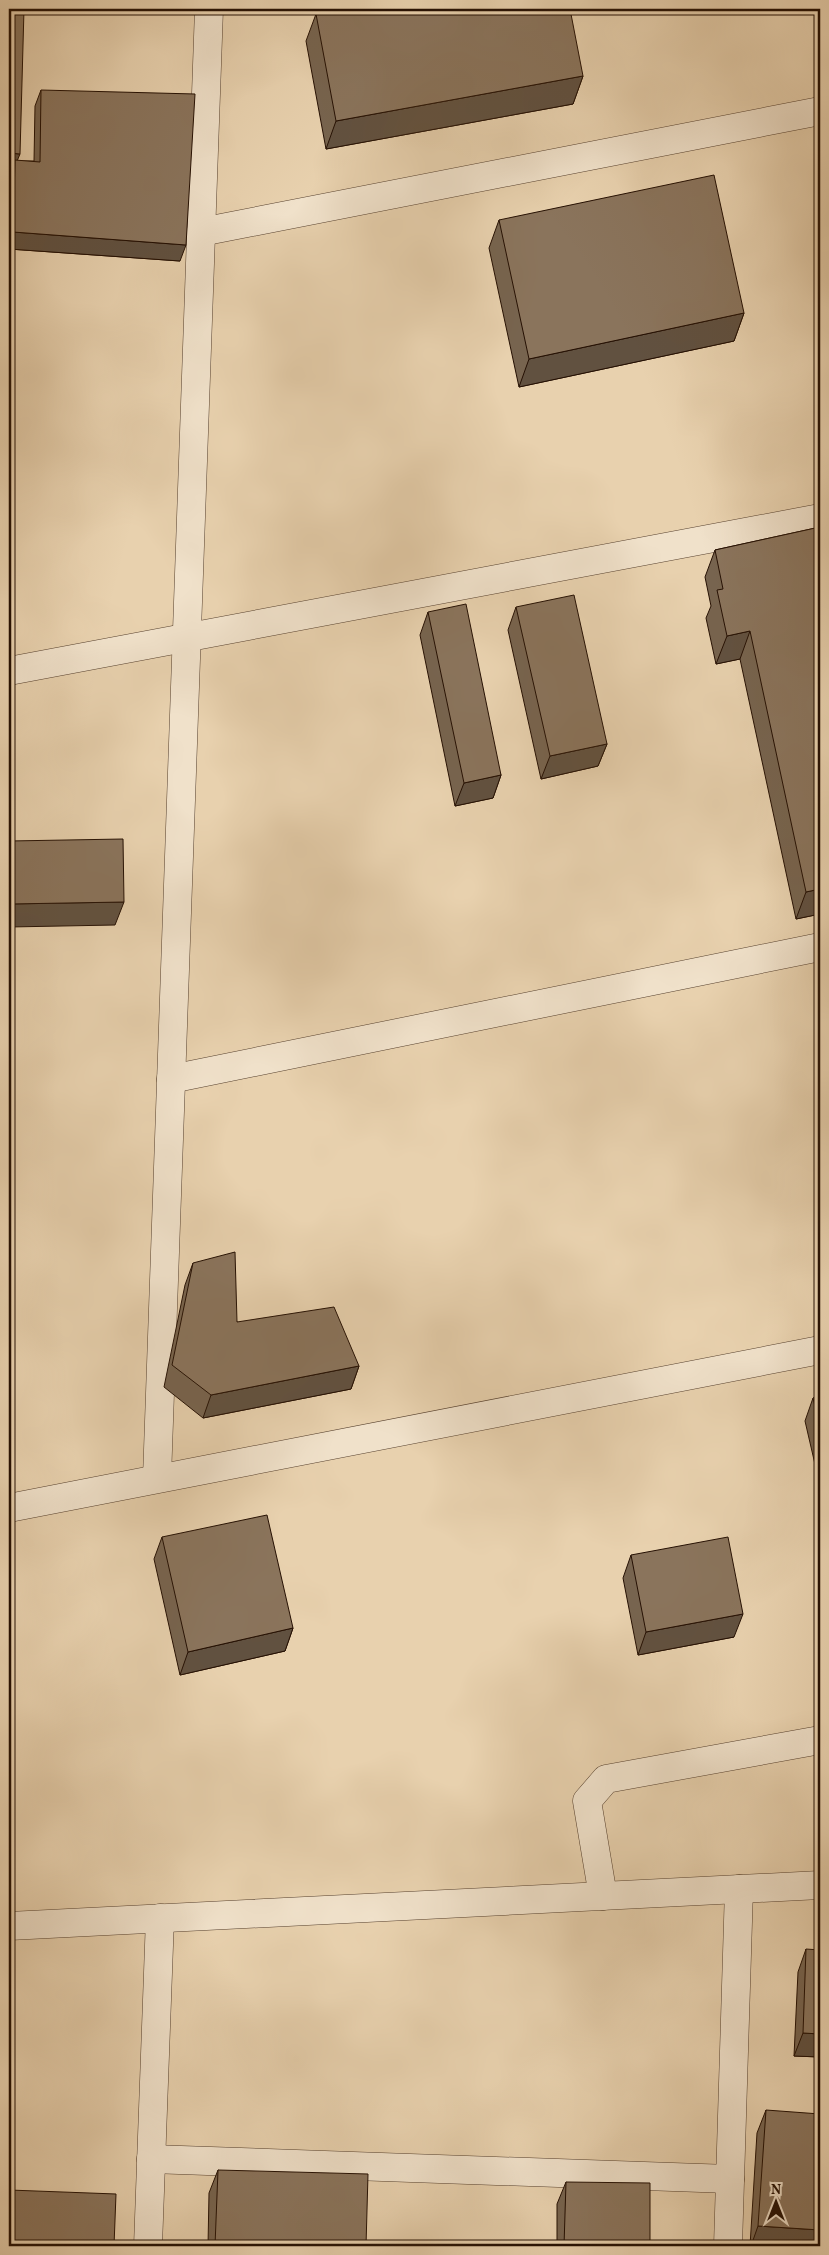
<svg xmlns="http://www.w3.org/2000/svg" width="829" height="2255" viewBox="0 0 829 2255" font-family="Vollkorn,serif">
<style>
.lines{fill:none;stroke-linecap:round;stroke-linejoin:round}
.street-casing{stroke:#56402e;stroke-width:29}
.street{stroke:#f0e1ca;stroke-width:28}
.wall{fill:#77644f;stroke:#251003}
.shaded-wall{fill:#615140;stroke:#251003}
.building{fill:#8a745c;stroke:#251003}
</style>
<rect width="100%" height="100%" fill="#e8d1ae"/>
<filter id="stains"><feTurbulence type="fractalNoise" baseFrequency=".004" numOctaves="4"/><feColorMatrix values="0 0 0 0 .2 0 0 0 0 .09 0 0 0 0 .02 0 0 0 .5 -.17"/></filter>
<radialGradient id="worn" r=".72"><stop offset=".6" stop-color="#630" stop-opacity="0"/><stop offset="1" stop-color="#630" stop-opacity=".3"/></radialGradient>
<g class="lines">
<!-- street casing -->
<g class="street-casing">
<g id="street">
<polyline points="201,232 820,111"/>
<polyline points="9,671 820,518"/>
<polyline points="171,1079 820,947"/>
<polyline points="157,1478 209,9"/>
<polyline points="9,1508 820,1350"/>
<polyline points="603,1896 587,1801 606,1779 820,1740"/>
<polyline points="9,1926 820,1885"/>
<polyline points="151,2159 730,2179"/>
<polyline points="148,2246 160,1918"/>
<polyline points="728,2246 739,1889"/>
</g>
</g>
<!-- street -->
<use href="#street" class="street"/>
</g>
<!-- wall -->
<g class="wall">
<polygon points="9,9 17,161 34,161 35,106 41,90 180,261 9,249 9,177 12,170"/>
<polygon points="316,14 583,76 573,104 326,149 306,41"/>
<polygon points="499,220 744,313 734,341 519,387 489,248"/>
<polygon points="820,527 820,914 796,919 740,659 716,664 706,618 711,606 705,577 715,550"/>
<polygon points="516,607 607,744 598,766 541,779 508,630"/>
<polygon points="428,612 501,775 493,798 455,806 420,635"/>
<polygon points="193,1263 237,1322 359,1366 351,1389 203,1418 164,1387 185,1285"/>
<polygon points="820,1396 820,1486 805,1421 813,1398"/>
<polygon points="162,1537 293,1628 285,1651 180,1675 154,1559"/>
<polygon points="631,1555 734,1637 638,1655 623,1578"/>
<polygon points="806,1949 820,2057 794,2056 798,1972"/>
<polygon points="766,2110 820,2246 750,2246 757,2133"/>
<polygon points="218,2170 366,2246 208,2246 209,2193"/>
<polygon points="566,2182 650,2246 557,2246 557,2204"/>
</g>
<!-- shaded-wall -->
<g class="shaded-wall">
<polygon points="583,76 573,104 326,149 336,121"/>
<polygon points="9,153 20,154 15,166 15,160 12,170 9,170"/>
<polygon points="13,232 186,245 180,261 9,249 9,244"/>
<polygon points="744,313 734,341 519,387 529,359"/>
<polygon points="750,631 740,659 716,664 727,636"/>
<polygon points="607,744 598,766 541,779 550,756"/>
<polygon points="501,775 493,798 455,806 464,783"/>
<polygon points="820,889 820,914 796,919 806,892"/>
<polygon points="124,902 115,925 9,927 9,904"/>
<polygon points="359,1366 351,1389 203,1418 211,1395"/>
<polygon points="743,1614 734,1637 638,1655 646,1632"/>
<polygon points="293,1628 285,1651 180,1675 188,1652"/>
<polygon points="803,2033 820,2034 820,2057 794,2056"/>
<polygon points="758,2226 820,2230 820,2246 751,2246"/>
</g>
<!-- building -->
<g class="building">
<polygon points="9,9 24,9 20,154 9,153"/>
<polygon points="342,9 570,9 583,76 336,121 316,14"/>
<polygon points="41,90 195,94 186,245 13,232 15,160 40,162"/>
<polygon points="714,175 744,313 529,359 499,220"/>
<polygon points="820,527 820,889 806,892 750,631 727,636 717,590 723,589 715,550"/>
<polygon points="574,595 607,744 550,756 516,607"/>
<polygon points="466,604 501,775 464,783 428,612"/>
<polygon points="123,839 124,902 9,904 9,841"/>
<polygon points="235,1252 237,1322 334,1307 359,1366 211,1395 172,1365 193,1263"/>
<polygon points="820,1396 820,1428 813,1398"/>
<polygon points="267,1515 293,1628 188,1652 162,1537"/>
<polygon points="728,1537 743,1614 646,1632 631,1555"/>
<polygon points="806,1949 820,1950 820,2034 803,2033"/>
<polygon points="766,2110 820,2114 820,2230 758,2226"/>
<polygon points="218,2170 368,2174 366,2246 215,2246"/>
<polygon points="566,2182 650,2183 650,2246 564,2246"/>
<polygon points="9,2190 116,2194 114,2246 9,2246"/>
</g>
<!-- margin -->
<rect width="829" height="2255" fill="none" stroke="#e8d1ae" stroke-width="30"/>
<rect x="10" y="10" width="809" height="2235" fill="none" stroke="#251003" stroke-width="2.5"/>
<rect x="15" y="15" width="799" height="2225" fill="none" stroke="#251003"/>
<!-- north arrow -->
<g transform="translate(776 2202)" stroke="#f0e1ca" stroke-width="4" paint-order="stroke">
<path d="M0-4L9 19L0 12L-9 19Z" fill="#251003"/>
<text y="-8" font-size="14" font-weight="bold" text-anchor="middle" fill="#251003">N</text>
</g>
<rect width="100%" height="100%" filter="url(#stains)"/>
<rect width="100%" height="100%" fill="url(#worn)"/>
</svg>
